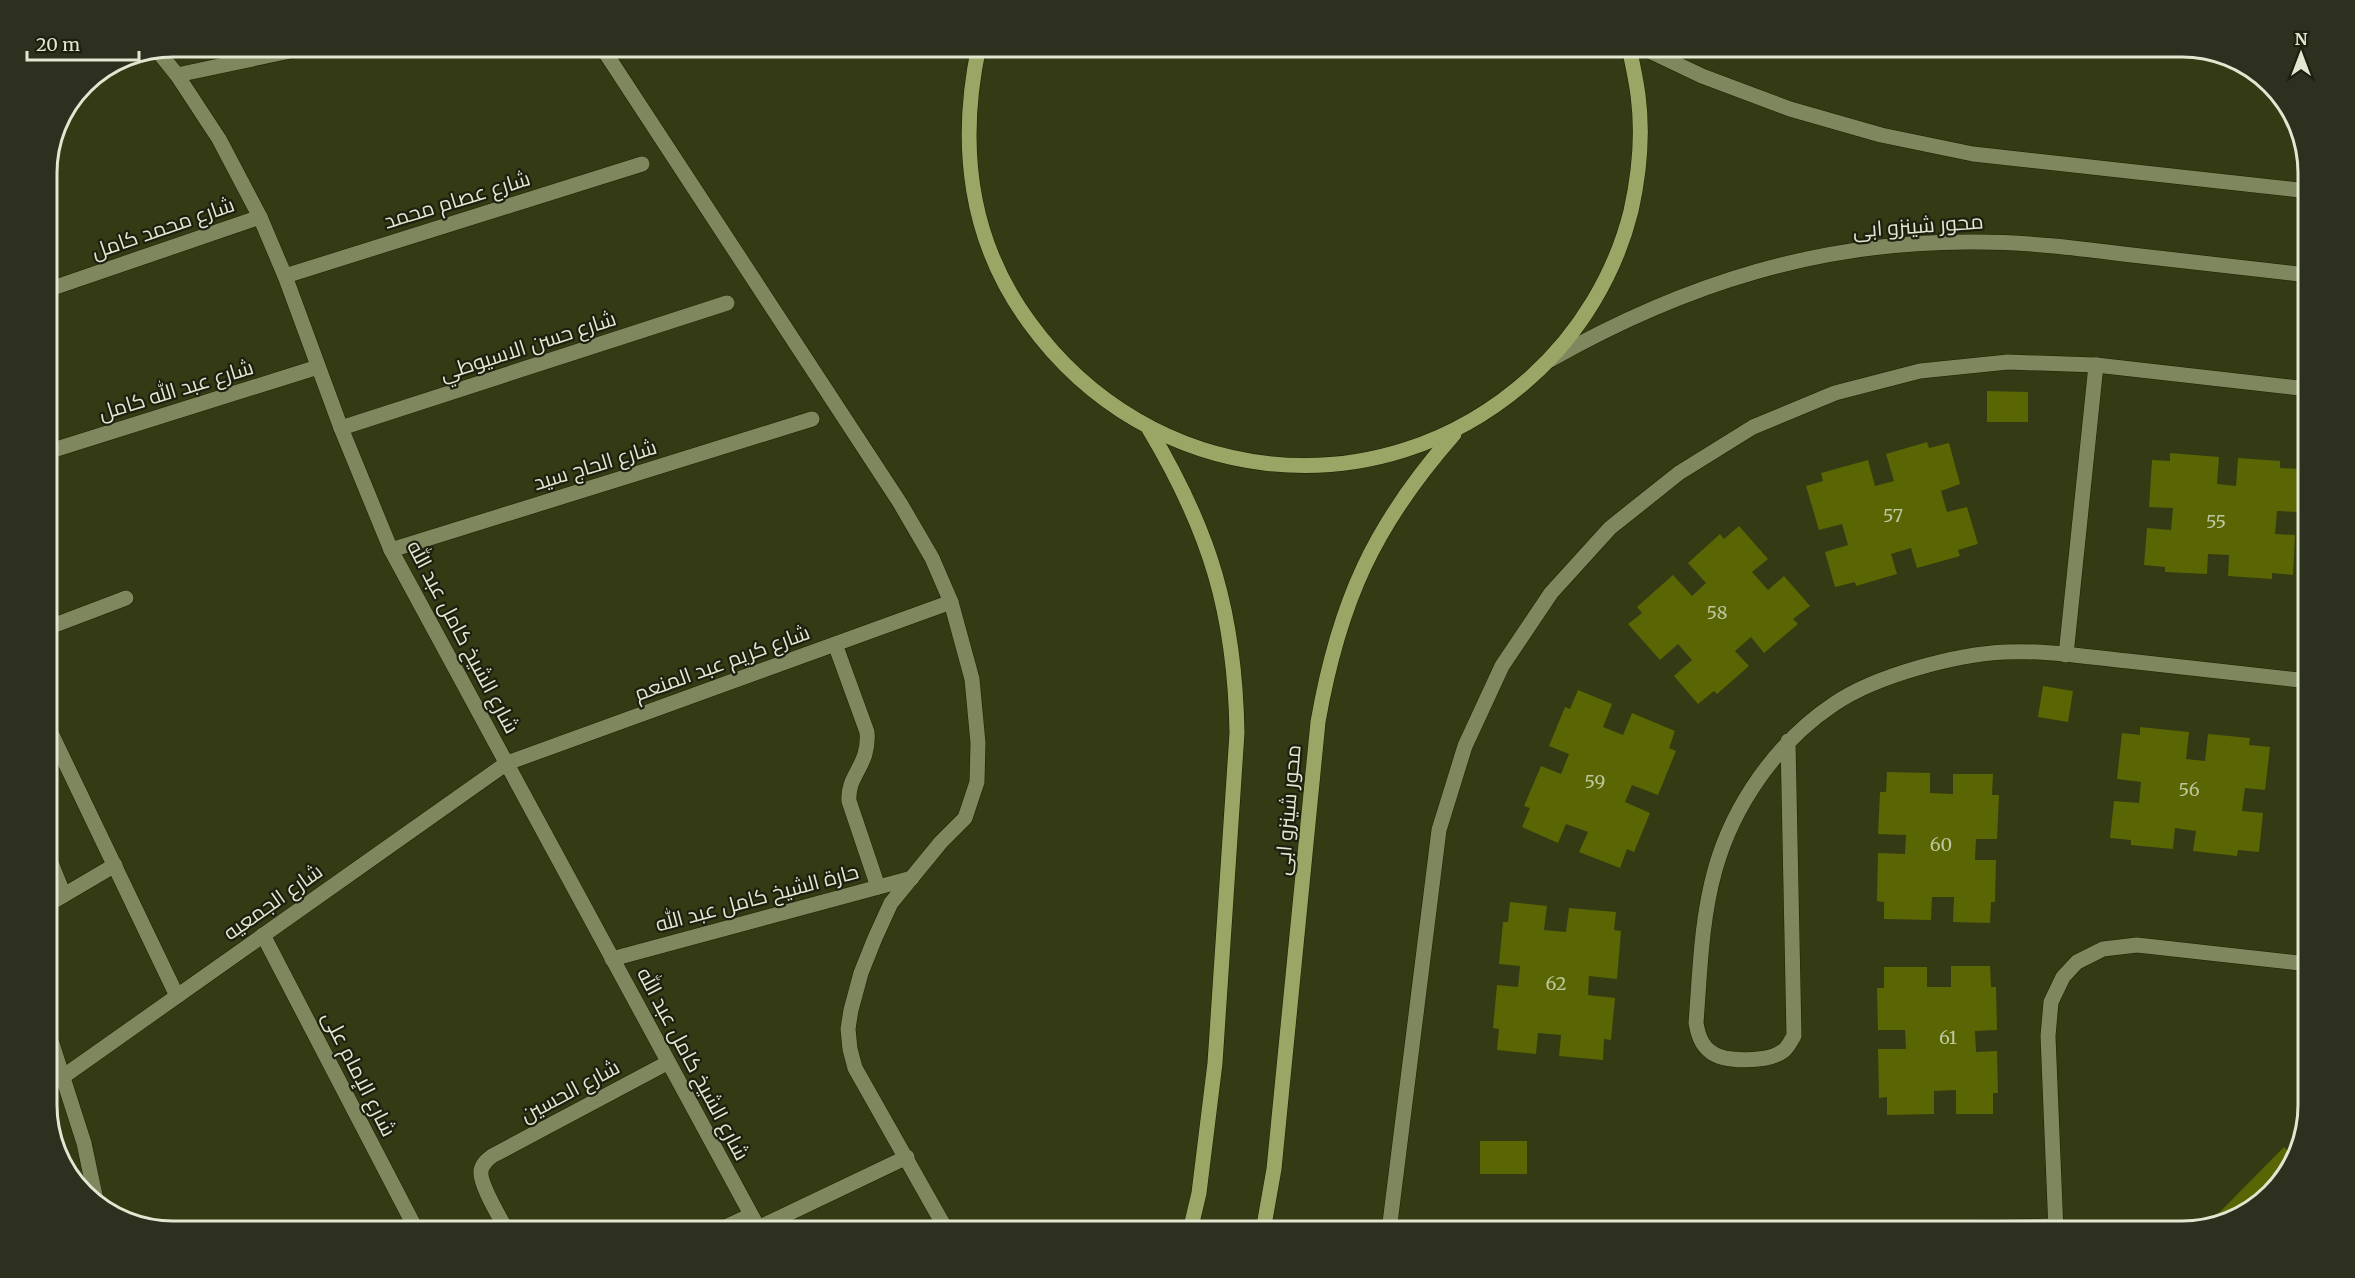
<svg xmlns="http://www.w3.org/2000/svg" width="2355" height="1278" viewBox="0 0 2355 1278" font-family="Merriweather,Cairo,serif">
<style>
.building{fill:#5a6503}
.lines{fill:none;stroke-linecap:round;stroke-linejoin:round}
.minor-casing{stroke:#1c2100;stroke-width:16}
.secondary-casing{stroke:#1c2100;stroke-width:16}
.primary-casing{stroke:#1c2100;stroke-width:16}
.minor{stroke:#7f875f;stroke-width:15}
.secondary{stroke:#7f875f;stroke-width:15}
.primary{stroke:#9aa666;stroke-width:15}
.labels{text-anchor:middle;stroke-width:4.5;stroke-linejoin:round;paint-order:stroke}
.number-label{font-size:18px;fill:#c0c69e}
.street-label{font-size:21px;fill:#e2e7d1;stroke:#1d1f0f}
.rim{fill:none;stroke:#e2e7d1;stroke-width:3}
</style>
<rect width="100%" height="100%" fill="#343a14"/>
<!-- building -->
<g class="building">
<polygon points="1987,391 2028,392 2028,422 1987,422"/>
<polygon points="1927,442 1929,448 1949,443 1960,484 1941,491 1947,512 1967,507 1978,544 1958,550 1960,556 1917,568 1911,548 1891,554 1897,574 1856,586 1855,582 1835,587 1825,552 1848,545 1842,524 1819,530 1806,486 1823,481 1821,473 1868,460 1875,486 1894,481 1886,454"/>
<polygon points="2170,453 2219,457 2217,484 2236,486 2238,458 2280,461 2280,468 2300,469 2298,512 2277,511 2275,534 2295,535 2293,575 2272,573 2272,579 2228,576 2229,555 2208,554 2207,574 2165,572 2165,567 2144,565 2147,528 2171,530 2173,508 2149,507 2152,460 2170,461"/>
<polygon points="1739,526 1768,559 1752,572 1768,590 1784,576 1810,606 1793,619 1798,624 1764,653 1751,637 1735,651 1749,666 1717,694 1714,691 1698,704 1674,676 1692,660 1678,644 1660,660 1628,624 1642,613 1637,607 1673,575 1692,596 1706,583 1688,563 1720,534 1724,539"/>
<polygon points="2043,686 2073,691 2068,722 2038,717"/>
<polygon points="1578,690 1612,704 1603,727 1623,735 1632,713 1675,731 1669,748 1676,751 1658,795 1632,785 1625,802 1650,813 1634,852 1627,849 1620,868 1579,852 1588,832 1566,824 1558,843 1522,827 1530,808 1524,806 1541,766 1561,774 1569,754 1549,746 1565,707 1570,709"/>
<polygon points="2140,727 2189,732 2186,759 2205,761 2208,734 2250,738 2249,745 2270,747 2265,790 2245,788 2242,811 2263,813 2259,852 2238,850 2237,856 2193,851 2196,831 2175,828 2173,849 2131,845 2131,840 2110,838 2114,801 2139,803 2141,782 2117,779 2122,733 2140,735"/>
<polygon points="1887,772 1930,773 1930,793 1953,794 1953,774 1993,774 1992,795 1999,795 1997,839 1976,839 1975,860 1996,860 1995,902 1991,902 1990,923 1953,922 1954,897 1932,897 1931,920 1884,919 1884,902 1877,901 1878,853 1905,854 1906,835 1878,834 1880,792 1886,792"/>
<polygon points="1510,902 1547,906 1544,930 1566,932 1569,908 1616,912 1614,930 1621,931 1617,979 1589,976 1588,995 1615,998 1611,1040 1604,1039 1603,1060 1559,1056 1561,1035 1538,1033 1536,1054 1497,1050 1499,1029 1493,1028 1497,985 1518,987 1520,966 1499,964 1503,922 1508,922"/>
<polygon points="1951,966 1990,966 1991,987 1996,987 1997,1030 1975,1031 1976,1052 1997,1051 1998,1093 1993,1093 1993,1114 1956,1114 1956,1090 1934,1091 1934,1114 1887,1115 1887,1097 1879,1098 1878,1049 1906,1049 1905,1030 1878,1030 1877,988 1884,988 1884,967 1927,967 1927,987 1951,987"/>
<rect x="1480" y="1141" width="47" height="33"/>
<polygon points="2284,1147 2296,1159 2295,1161 2252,1210 2208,1224"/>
</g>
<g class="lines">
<!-- minor casing -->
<g class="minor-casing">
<g id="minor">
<polyline points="601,46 900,503 932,558 951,602 972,679 978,743 977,782 965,818 941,842 891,903 875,938 861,973 851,1010 848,1029 850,1049 855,1068 947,1231"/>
<polyline points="157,50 177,75 219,139 260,217 285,276 341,428 391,550 760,1231"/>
<polyline points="177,75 314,46"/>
<polyline points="285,276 642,164"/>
<polyline points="47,290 260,217"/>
<polyline points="341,428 727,303"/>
<polyline points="47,452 318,367"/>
<polyline points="391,550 812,419"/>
<polyline points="47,628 126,598"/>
<path d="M835,644L867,732C870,766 847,774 849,801L878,887"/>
<polyline points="2066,655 2096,365"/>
<polyline points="51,733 177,996"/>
<path d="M1788,741L1794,1036C1791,1040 1788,1048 1783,1051C1769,1062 1725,1063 1711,1052C1701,1045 1698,1034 1696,1023C1700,972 1701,920 1715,870C1733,805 1777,742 1834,704C1875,676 1956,654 2006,652C2046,650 2088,657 2128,661C2188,668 2248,674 2308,681"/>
<polyline points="47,853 64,895"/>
<polyline points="47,905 115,865"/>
<polyline points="263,935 417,1231"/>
<polyline points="612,959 912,878"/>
<polyline points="47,1028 84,1143 96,1200"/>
<polyline points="64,1076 507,763 951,602"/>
<polyline points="758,1228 907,1157"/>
<path d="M507,1231C501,1219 479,1184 481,1171C482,1164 487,1160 492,1156L667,1063"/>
<polyline points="717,1231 751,1215"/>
<polyline points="1389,1231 1439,830 1465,746 1502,666 1551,593 1610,528 1679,473 1753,427 1835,393 1920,371 2008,362 2096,365 2308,389"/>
<polyline points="1854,1231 2056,1226"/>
<polyline points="2056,1231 2048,1036 2051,1002 2063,977 2077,962 2103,949 2137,945 2308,964"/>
</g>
</g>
<!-- secondary casing -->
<g class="secondary-casing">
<g id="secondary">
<polyline points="1639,46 1702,76 1790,109 1881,135 1973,154 2308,191"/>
<path d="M1550,360C1684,284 1822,240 1978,242C2027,242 2075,248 2123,254C2185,261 2247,268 2308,275"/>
</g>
</g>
<!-- primary casing -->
<g class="primary-casing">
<g id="primary">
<path d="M979,46C958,144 969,240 1029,322C1149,488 1378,515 1531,377C1579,334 1615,275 1631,211C1639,175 1643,132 1638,95C1636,79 1632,63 1629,46"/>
<path d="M1149,429C1210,531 1235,613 1237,733L1215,1063L1199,1193L1190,1231"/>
<path d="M1263,1231L1274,1169L1318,722C1339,602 1374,525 1454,434"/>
</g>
</g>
<!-- minor -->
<use href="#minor" class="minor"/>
<!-- secondary -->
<use href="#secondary" class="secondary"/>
<!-- primary -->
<use href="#primary" class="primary"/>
</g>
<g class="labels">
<!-- number labels -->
<g class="number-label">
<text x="1893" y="522">57</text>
<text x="2216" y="528">55</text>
<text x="1717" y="619">58</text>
<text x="1595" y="788">59</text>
<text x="2189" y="796">56</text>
<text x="1941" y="851">60</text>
<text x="1556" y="990">62</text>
<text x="1948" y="1044">61</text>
</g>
<!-- street labels -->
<g class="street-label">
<text transform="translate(457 200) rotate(-17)" y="7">شارع عصام محمد</text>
<text transform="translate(1918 226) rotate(-4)" y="7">محور شينزو ابى</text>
<text transform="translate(163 228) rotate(-19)" y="7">شارع محمد كامل</text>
<text transform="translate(528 346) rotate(-18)" y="7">شارع حسن الاسيوطي</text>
<text transform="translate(176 390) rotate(-17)" y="7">شارع عبد الله كامل</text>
<text transform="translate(595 465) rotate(-17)" y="7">شارع الحاج سيد</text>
<text transform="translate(463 637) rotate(62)" y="7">شارع الشيخ كامل عبد الله</text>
<text transform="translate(722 663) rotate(-20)" y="7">شارع كريم عبد المنعم</text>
<text transform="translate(1288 810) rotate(-85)" y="7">محور شينزو ابى</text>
<text transform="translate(757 898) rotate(-15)" y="7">حارة الشيخ كامل عبد الله</text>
<text transform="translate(273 902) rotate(-35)" y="7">شارع الجمعيه</text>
<text transform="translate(693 1064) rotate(62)" y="7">شارع الشيخ كامل عبد الله</text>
<text transform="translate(359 1074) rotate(63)" y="7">شارع الإمام على</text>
<text transform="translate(570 1091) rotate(-28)" y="7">شارع الحسين</text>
</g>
</g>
<!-- crop -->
<path d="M0 0H2355V1278H0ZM173 57H2182A116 116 0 0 1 2298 173V1105A116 116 0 0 1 2182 1221H173A116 116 0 0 1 57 1105V173A116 116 0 0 1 173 57Z" fill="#2d2f1f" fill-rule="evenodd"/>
<path class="rim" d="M173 57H2182A116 116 0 0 1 2298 173V1105A116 116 0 0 1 2182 1221H173A116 116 0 0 1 57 1105V173A116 116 0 0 1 173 57Z"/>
<!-- north arrow -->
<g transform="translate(2301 54)" stroke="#1d1f0f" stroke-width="4.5" paint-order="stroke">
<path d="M0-4.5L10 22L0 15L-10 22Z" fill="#e2e7d1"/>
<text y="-9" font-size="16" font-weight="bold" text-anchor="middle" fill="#e2e7d1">N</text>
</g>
<!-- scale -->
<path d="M27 51v9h112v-9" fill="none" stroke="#e2e7d1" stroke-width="3"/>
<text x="36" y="51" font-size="18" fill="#e2e7d1" stroke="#1d1f0f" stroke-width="4.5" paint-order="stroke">20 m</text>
</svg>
